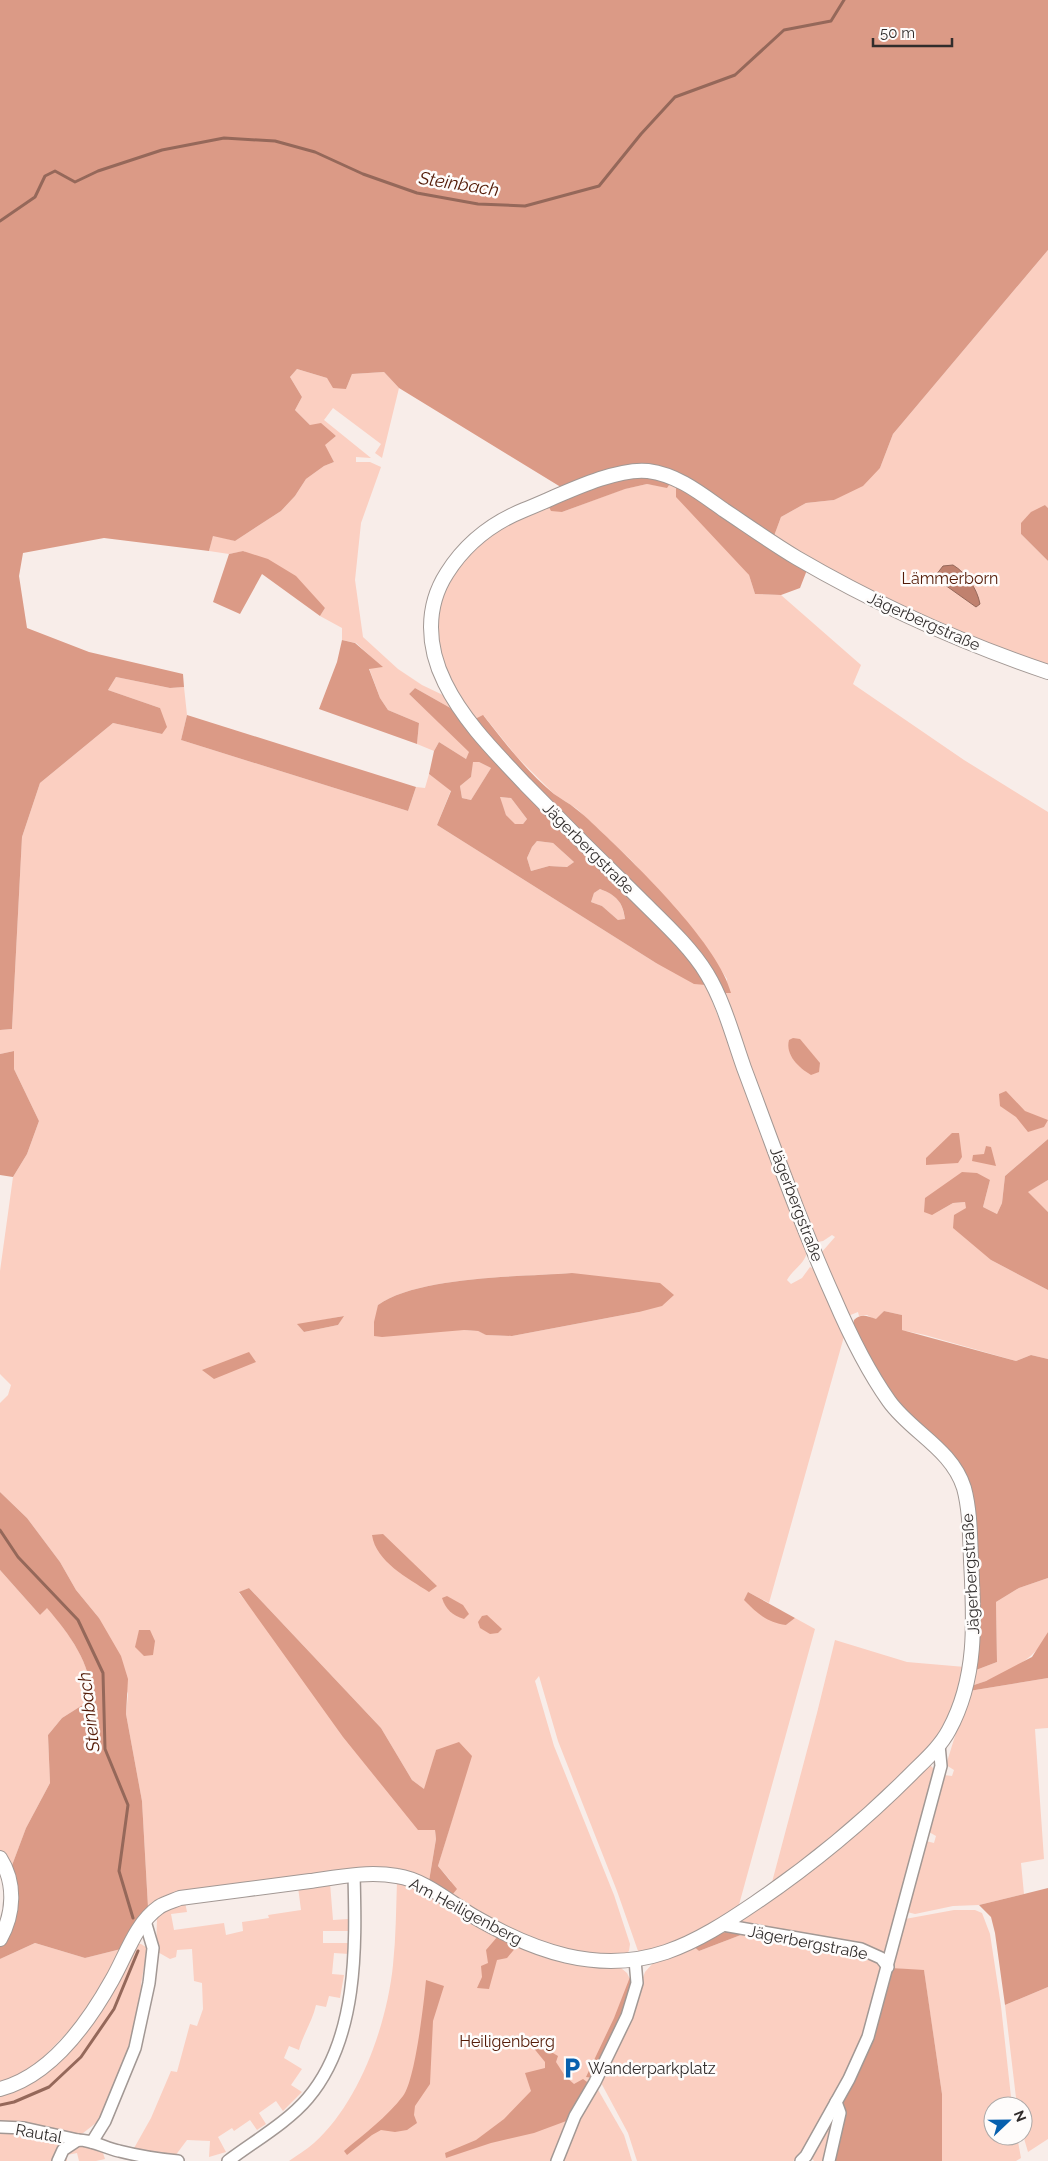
<svg xmlns="http://www.w3.org/2000/svg" width="1048" height="2161" viewBox="0 0 1048 2161" font-family="Raleway,sans-serif">
<style>
.green{fill:#fbcfc1;fill-rule:evenodd}
.forest{fill:#db9a86;fill-rule:evenodd}
.water{fill:#c0816e;stroke:#95685a}
.lines{fill:none;stroke-linecap:round;stroke-linejoin:round}
.stream{stroke:#95685a;stroke-width:3}
.minor-casing{stroke:#a29894;stroke-width:14}
.tertiary-casing{stroke:#a29894;stroke-width:16}
.minor{stroke:#fff;stroke-width:11}
.tertiary{stroke:#fff;stroke-width:14}
.labels{text-anchor:middle;stroke-width:5;stroke-linejoin:round;paint-order:stroke}
.park-label{font-size:16px;fill:#541b07;stroke:#fefcfb}
.street-label{font-size:16px;fill:#312d2c;stroke:#fefcfb}
.poi-label{font-size:16px;fill:#312d2c;stroke:#fefcfb;text-anchor:start}
.water-label{font-size:18px;font-style:italic;fill:#521905;stroke:#fefcfb}
</style>
<rect width="100%" height="100%" fill="#f8ede9"/>
<!-- green -->
<g class="green">
<polygon points="1048,250 1048,508 1045,505 1021,534 1048,561 1048,666 1009,652 870,592 774,536 781,517 806,503 834,500 880,468 893,434"/>
<polygon points="297,369 327,378 346,389 352,374 384,372 399,388 382,458 375,453 381,444 333,408 324,420 371,458 356,457 356,462 370,462 381,467 361,523 355,580 363,637 398,669 422,685 445,696 454,710 415,688 409,694 470,752 466,759 439,742 434,751 417,744 419,723 388,710 380,698 369,668 382,667 356,643 342,640 342,628 320,616 325,608 244,551 229,554 209,551 213,535 235,541 281,511 295,496 306,479 324,466 334,462 324,445 336,436 310,425 295,410 302,397 290,377"/>
<path d="M671,482L676,484L749,575L755,594L781,595L861,665L853,684L964,760L1048,812V1139L1005,1176L1002,1203L997,1214L983,1207L990,1180L932,1215L953,1203L965,1202L991,1260L1048,1290V1359L1031,1355L1016,1361L925,1335L901,1330L902,1315L884,1311L876,1320L867,1315L859,1316L858,1312L848,1316L821,1253L835,1237L832,1235L823,1241L818,1242L755,1082L724,993L727,979L699,937L631,860L577,809L554,794L517,757L484,716L475,719C450,685 430,646 438,603C439,594 448,584 452,576C466,552 489,533 513,520C525,515 537,510 548,505L562,512L624,489L647,484L667,487Z"/>
<path d="M116,677L170,688L184,687L187,715L181,740L408,811L416,787L425,788L429,774L451,790L437,825L656,963L706,985L806,1244C811,1261 794,1267 787,1280L791,1284L802,1278L810,1267L816,1270L845,1333L769,1603L748,1592L786,1625L795,1618L815,1629L737,1912L668,1947L642,1953L638,1951L617,1891L558,1741L539,1676L535,1681L554,1746L614,1895L630,1944L629,1951L623,1957C598,1957 560,1951 536,1942C508,1931 477,1912 452,1895L451,1881L438,1866L471,1756L436,1750L425,1790L412,1780L381,1728L249,1588L239,1593L435,1830L436,1839L429,1881L402,1870L382,1868L158,1900L148,1907L142,1801L126,1714L128,1694L99,1618L76,1590L60,1562L27,1518L0,1492V1403L8,1395L11,1385L0,1374V1271L13,1177L27,1154L39,1121L14,1069V1051L0,1054V1030L12,1029L22,837L40,783L113,723L162,734L160,708L108,690ZM572,1273L639,1312L512,1336L487,1335L478,1331L464,1330L378,1305C419,1276 520,1277 572,1273ZM343,1316L338,1325L304,1332L298,1325Z"/>
<polygon points="472,762 479,762 491,768 471,800 462,798 460,786 471,777"/>
<polygon points="499,797 511,798 527,819 523,824 515,825 506,815"/>
<polygon points="537,841 553,843 574,862 567,867 549,866 531,871 527,858 532,847"/>
<path d="M600,889C616,895 623,902 625,920H618L602,906L591,902L594,893Z"/>
<polygon points="1048,1180 1048,1212 1027,1192"/>
<path d="M0,1570L40,1615L47,1607C70,1635 91,1663 92,1699L62,1718L48,1735L50,1783L26,1828L11,1868L0,1851Z"/>
<path d="M1048,1578C1048,1591 1048,1622 1048,1632C1039,1660 997,1678 971,1686L976,1670L997,1662L996,1602L1019,1588Z"/>
<polygon points="835,1640 907,1662 965,1667 947,1721 932,1746 833,1839 771,1886 817,1713"/>
<polygon points="1048,1678 1048,1728 1035,1729 1044,1859 1021,1863 1024,1894 979,1905 953,1906 915,1914 907,1912 926,1841 934,1843 936,1836 929,1832 944,1775 952,1776 954,1770 946,1765 969,1691"/>
<polygon points="930,1765 935,1770 887,1947 883,1953 737,1923 788,1888 840,1847"/>
<path d="M397,1881L432,1897L488,1929L490,1933L578,1965L621,1968L627,1973L633,1985L553,2161H289C297,2155 306,2150 314,2143C359,2103 387,2025 393,1965C396,1937 396,1909 397,1881Z"/>
<path d="M330,1883L333,1920L348,1919V1931H323V1943H349V1954L334,1953L332,1974L344,1975L340,1998L329,1996L326,2007L316,2005C313,2020 303,2034 299,2050L289,2046L284,2058L302,2069L291,2085L302,2092L283,2111L276,2101L259,2113L266,2124L257,2130L250,2120L234,2131L232,2128L218,2137L226,2152L209,2157L210,2141L187,2140L175,2156L133,2150L151,2118L171,2071L177,2072L190,2024L197,2026L203,2009L202,1983L194,1981L192,1949L177,1950L176,1957L170,1959L156,1951L157,1919L159,1914L185,1902L187,1912L171,1914L174,1930L224,1923L226,1935L243,1931L242,1922L269,1918L268,1915L301,1910L298,1887Z"/>
<polygon points="954,1910 975,1910 982,1913 990,1934 1001,2006 1012,2106 993,2106 993,2136 1017,2136 1021,2158 1016,2161 942,2161 942,2094 924,1971 892,1968 905,1919"/>
<polygon points="746,1933 863,1952 877,1961 881,1972 863,2037 805,2152 793,2161 637,2161 628,2133 599,2079 630,2013 645,1972 653,1963 693,1946 699,1951"/>
<polygon points="35,1943 85,1958 121,1949 88,2011 28,2073 0,2085 0,1959"/>
<polygon points="135,1944 141,1944 149,1949 148,1966 144,1966 141,1985 145,1986 131,2046 101,2119 78,2137 55,2161 0,2161 0,2095 33,2080"/>
<polygon points="1048,1987 1048,2139 1028,2152 1023,2135 1023,2106 1017,2106 1005,2005"/>
<polygon points="597,2088 624,2135 632,2161 561,2161 577,2118"/>
<polygon points="835,2115 826,2161 814,2161 809,2155"/>
<polygon points="82,2144 102,2150 105,2159 96,2161 79,2161 77,2153 67,2155 67,2161 61,2161 72,2147"/>
</g>
<!-- forest -->
<g class="forest">
<polygon points="0,0 1048,0 1048,250 893,434 880,468 863,486 834,500 806,503 781,517 774,536 693,480 667,468 641,465 564,489 399,388 384,372 352,374 346,389 333,388 327,378 297,369 290,377 302,397 295,410 310,425 321,423 336,436 325,445 334,462 324,466 306,479 295,496 281,511 235,541 213,536 209,551 104,538 23,553 19,576 27,628 89,652 183,674 184,687 170,688 116,677 108,690 160,708 167,727 162,734 113,723 40,783 22,837 12,1029 0,1030"/>
<polygon points="639,474 671,482 667,488 647,484 625,489 562,512 551,511 548,505 566,497"/>
<polygon points="676,484 807,570 800,588 781,595 755,594 749,575 676,497"/>
<polygon points="1045,505 1048,508 1048,561 1021,534 1021,523 1031,512"/>
<polygon points="243,551 268,559 296,576 325,608 320,616 262,574 240,614 213,602 229,554"/>
<polygon points="342,640 355,643 383,667 369,669 380,698 388,710 419,723 417,744 319,709 337,662"/>
<path d="M415,688L454,710L672,940L692,963L706,985L694,984L656,963L437,825L451,791L429,774L434,751L439,742L466,759L469,752L409,694ZM473,762H479L491,768L471,800L462,798L460,786L471,777ZM500,797L511,798L527,819L523,824H515L506,815ZM537,841L553,843L574,862L567,867L549,866L531,871L527,858L532,847ZM600,889C616,895 623,902 625,919L618,920L602,906L591,902L594,893Z"/>
<polygon points="187,715 416,787 408,811 181,740"/>
<path d="M483,715C505,743 527,772 554,794C561,799 569,803 576,809C587,817 597,828 607,837C643,872 719,946 731,993H724L519,770L475,719Z"/>
<path d="M793,1038L800,1039L820,1063L819,1072L811,1075C799,1068 785,1055 789,1040Z"/>
<polygon points="14,1051 14,1069 39,1121 27,1154 13,1177 0,1175 0,1054"/>
<polygon points="1006,1091 1025,1111 1048,1120 1044,1127 1028,1132 1016,1117 1000,1106 999,1094"/>
<polygon points="952,1133 959,1133 962,1157 958,1163 926,1165 926,1158"/>
<polygon points="1048,1139 1048,1180 1028,1192 1048,1212 1048,1290 991,1260 953,1228 954,1215 966,1208 965,1202 953,1203 932,1215 924,1212 925,1198 962,1172 977,1173 990,1180 983,1207 997,1214 1002,1203 1005,1176"/>
<polygon points="986,1146 991,1147 996,1166 972,1161 973,1155 984,1154"/>
<path d="M572,1273L660,1283L674,1295L662,1306L639,1312L512,1336L486,1335L478,1331L464,1330L382,1337L374,1336V1322L378,1305C419,1276 520,1277 572,1273Z"/>
<path d="M884,1311L902,1315V1330L1016,1361L1031,1355L1048,1359V1578L1019,1588L996,1602L997,1662L976,1670L971,1495L896,1403L871,1362L853,1325L854,1320C861,1313 867,1316 876,1319Z"/>
<polygon points="344,1316 338,1325 304,1332 297,1324"/>
<polygon points="249,1352 256,1362 214,1379 202,1370"/>
<path d="M0,1492L27,1518L60,1562L76,1590L99,1618L121,1656L128,1679L126,1714L142,1801L148,1907L121,1949L85,1958L35,1943L0,1959V1946L4,1940L11,1868L26,1828L50,1783L48,1735L62,1718L92,1699C91,1663 70,1635 47,1608L40,1615L0,1570Z"/>
<path d="M383,1534L437,1586L429,1592C408,1578 376,1562 372,1535Z"/>
<polygon points="249,1588 381,1728 412,1780 424,1789 436,1750 459,1742 472,1756 438,1866 457,1889 452,1895 429,1881 436,1839 435,1830 418,1830 343,1737 239,1592"/>
<path d="M748,1592L795,1618L786,1625C767,1623 757,1613 744,1600Z"/>
<path d="M447,1596L463,1605L469,1614L464,1619C452,1615 446,1610 442,1598Z"/>
<polygon points="487,1615 502,1629 498,1633 490,1634 480,1628 478,1622 482,1616"/>
<polygon points="139,1630 150,1630 155,1641 153,1655 144,1656 135,1647"/>
<polygon points="1048,1632 1048,1678 969,1691 971,1686 986,1681 1032,1657"/>
<polygon points="1048,1888 1048,1987 1005,2005 995,1933 991,1917 979,1905"/>
<polygon points="732,1930 746,1933 699,1951 693,1946 719,1934"/>
<polygon points="498,1936 518,1945 507,1958 497,1960 489,1989 477,1988 482,1977 481,1966 488,1963 486,1950"/>
<polygon points="892,1968 924,1970 942,2094 942,2161 834,2161 842,2104 852,2085"/>
<polygon points="630,1977 632,1981 624,2013 594,2078 586,2077 614,2018"/>
<path d="M426,1980L444,1986L433,2021L430,2084L415,2106L414,2115L417,2123L407,2130L395,2132L381,2130L372,2135L347,2155L344,2151C364,2134 387,2117 403,2096C415,2081 424,2002 426,1980Z"/>
<polygon points="542,2042 548,2050 558,2056 556,2062 565,2076 574,2084 583,2079 590,2084 569,2120 534,2133 491,2143 446,2158 445,2153 476,2140 504,2119 531,2091 525,2073 545,2068 545,2062 532,2046"/>
</g>
<!-- water -->
<path class="water" d="M953,565C966,573 977,588 980,604L976,607L938,580L936,575L943,566Z"/>
<g class="lines">
<!-- stream -->
<g class="stream">
<polyline points="0,221 35,197 45,176 55,171 75,182 98,171 162,150 224,138 275,141 315,152 363,174 417,193 478,204 525,206 599,186 641,134 675,97 735,75 784,30 831,21 844,0"/>
<polyline points="0,1530 18,1557 78,1620 103,1673 105,1749 128,1805 119,1871 133,1918"/>
<polyline points="0,2105 14,2102 49,2087 81,2057 114,2009 138,1951"/>
</g>
<!-- minor casing -->
<g class="minor-casing">
<g id="minor">
<polyline points="723,1925 861,1949 881,1958 888,1967"/>
<polyline points="0,2127 24,2128 78,2140"/>
<polyline points="92,2142 105,2121 135,2048 149,1983 153,1948 145,1921"/>
<path d="M58,2161L63,2150L78,2140C93,2140 105,2148 119,2151C139,2156 158,2159 178,2161"/>
<path d="M228,2161C253,2142 288,2122 308,2098C358,2039 356,1947 354,1875"/>
<polyline points="557,2161 575,2116 595,2082 627,2016 637,1983 635,1960"/>
<polyline points="801,2161 806,2156 849,2079 868,2037 941,1766 939,1745"/>
<polyline points="829,2161 840,2113 836,2102"/>
</g>
</g>
<!-- tertiary casing -->
<g class="tertiary-casing">
<g id="tertiary">
<path d="M0,1858C16,1883 14,1914 0,1939"/>
<path d="M0,2089C50,2076 88,2023 112,1980C126,1956 135,1924 159,1907C165,1903 173,1901 180,1898C223,1892 267,1887 310,1881C338,1877 368,1871 397,1876C425,1880 449,1902 473,1916C533,1951 598,1975 666,1952C698,1941 727,1922 755,1903C811,1865 863,1822 911,1774C925,1760 940,1747 949,1730C978,1677 974,1618 971,1560C970,1536 970,1510 964,1488C952,1449 911,1432 889,1401C867,1370 849,1333 834,1298C800,1223 773,1145 744,1068C733,1037 724,1002 707,974C691,947 661,920 639,898C601,861 563,823 526,785C497,754 464,722 445,683C427,647 425,607 447,573C466,543 492,523 524,510C557,497 614,467 648,471C678,475 700,493 724,510C748,526 772,543 797,558C876,604 962,643 1048,672"/>
</g>
</g>
<!-- minor -->
<use href="#minor" class="minor"/>
<!-- tertiary -->
<use href="#tertiary" class="tertiary"/>
</g>
<!-- icons -->
<defs>
<g id="parking-bare" transform="scale(1.725)"><path d="M-3.5-5.5H1a3.5 3.5 0 0 1 0 7H-1V5.5H-3.5ZM-1-3.4V-.6H.8a1.4 1.4 0 0 0 0-2.8Z" fill="#0760ae" stroke="#fefcfb" stroke-width="2.5" paint-order="stroke"/></g>
</defs>
<g fill-rule="evenodd">
<use href="#parking-bare" x="572" y="2068"/>
</g>
<g class="labels">
<!-- park labels -->
<g class="park-label">
<text x="950" y="584">Lämmerborn</text>
<text x="507" y="2047">Heiligenberg</text>
</g>
<!-- street labels -->
<g class="street-label">
<text transform="translate(924 621) rotate(24)" y="6">Jägerbergstraße</text>
<text transform="translate(589 848) rotate(45)" y="6">Jägerbergstraße</text>
<text transform="translate(797 1204) rotate(69)" y="6">Jägerbergstraße</text>
<text transform="translate(970 1574) rotate(-93)" y="6">Jägerbergstraße</text>
<text transform="translate(466 1911) rotate(28)" y="6">Am Heiligenberg</text>
<text transform="translate(808 1942) rotate(11)" y="6">Jägerbergstraße</text>
<text transform="translate(39 2133) rotate(10)" y="6">Rautal</text>
</g>
<!-- poi labels -->
<g class="poi-label">
<text x="588" y="2074">Wanderparkplatz</text>
</g>
<!-- water labels -->
<g class="water-label">
<text transform="translate(459 184) rotate(9)" y="6">Steinbach</text>
<text transform="translate(89 1712) rotate(-97)" y="6">Steinbach</text>
</g>
</g>
<!-- north arrow -->
<g transform="translate(1008 2121) rotate(68)"><circle r="24" fill="#fefcfb" stroke="#aca9a8"/>
<path d="M0-4L9 19L0 12L-9 19Z" fill="#0760ae"/>
<text y="-8" font-size="14" font-weight="bold" text-anchor="middle" fill="#312d2c">N</text>
</g>
<!-- scale -->
<path d="M873 38v8h79v-8" fill="none" stroke="#312d2c" stroke-width="2.5"/>
<text x="880" y="38" font-size="15" fill="#312d2c" stroke="#fefcfb" stroke-width="4" paint-order="stroke">50 m</text>
</svg>
